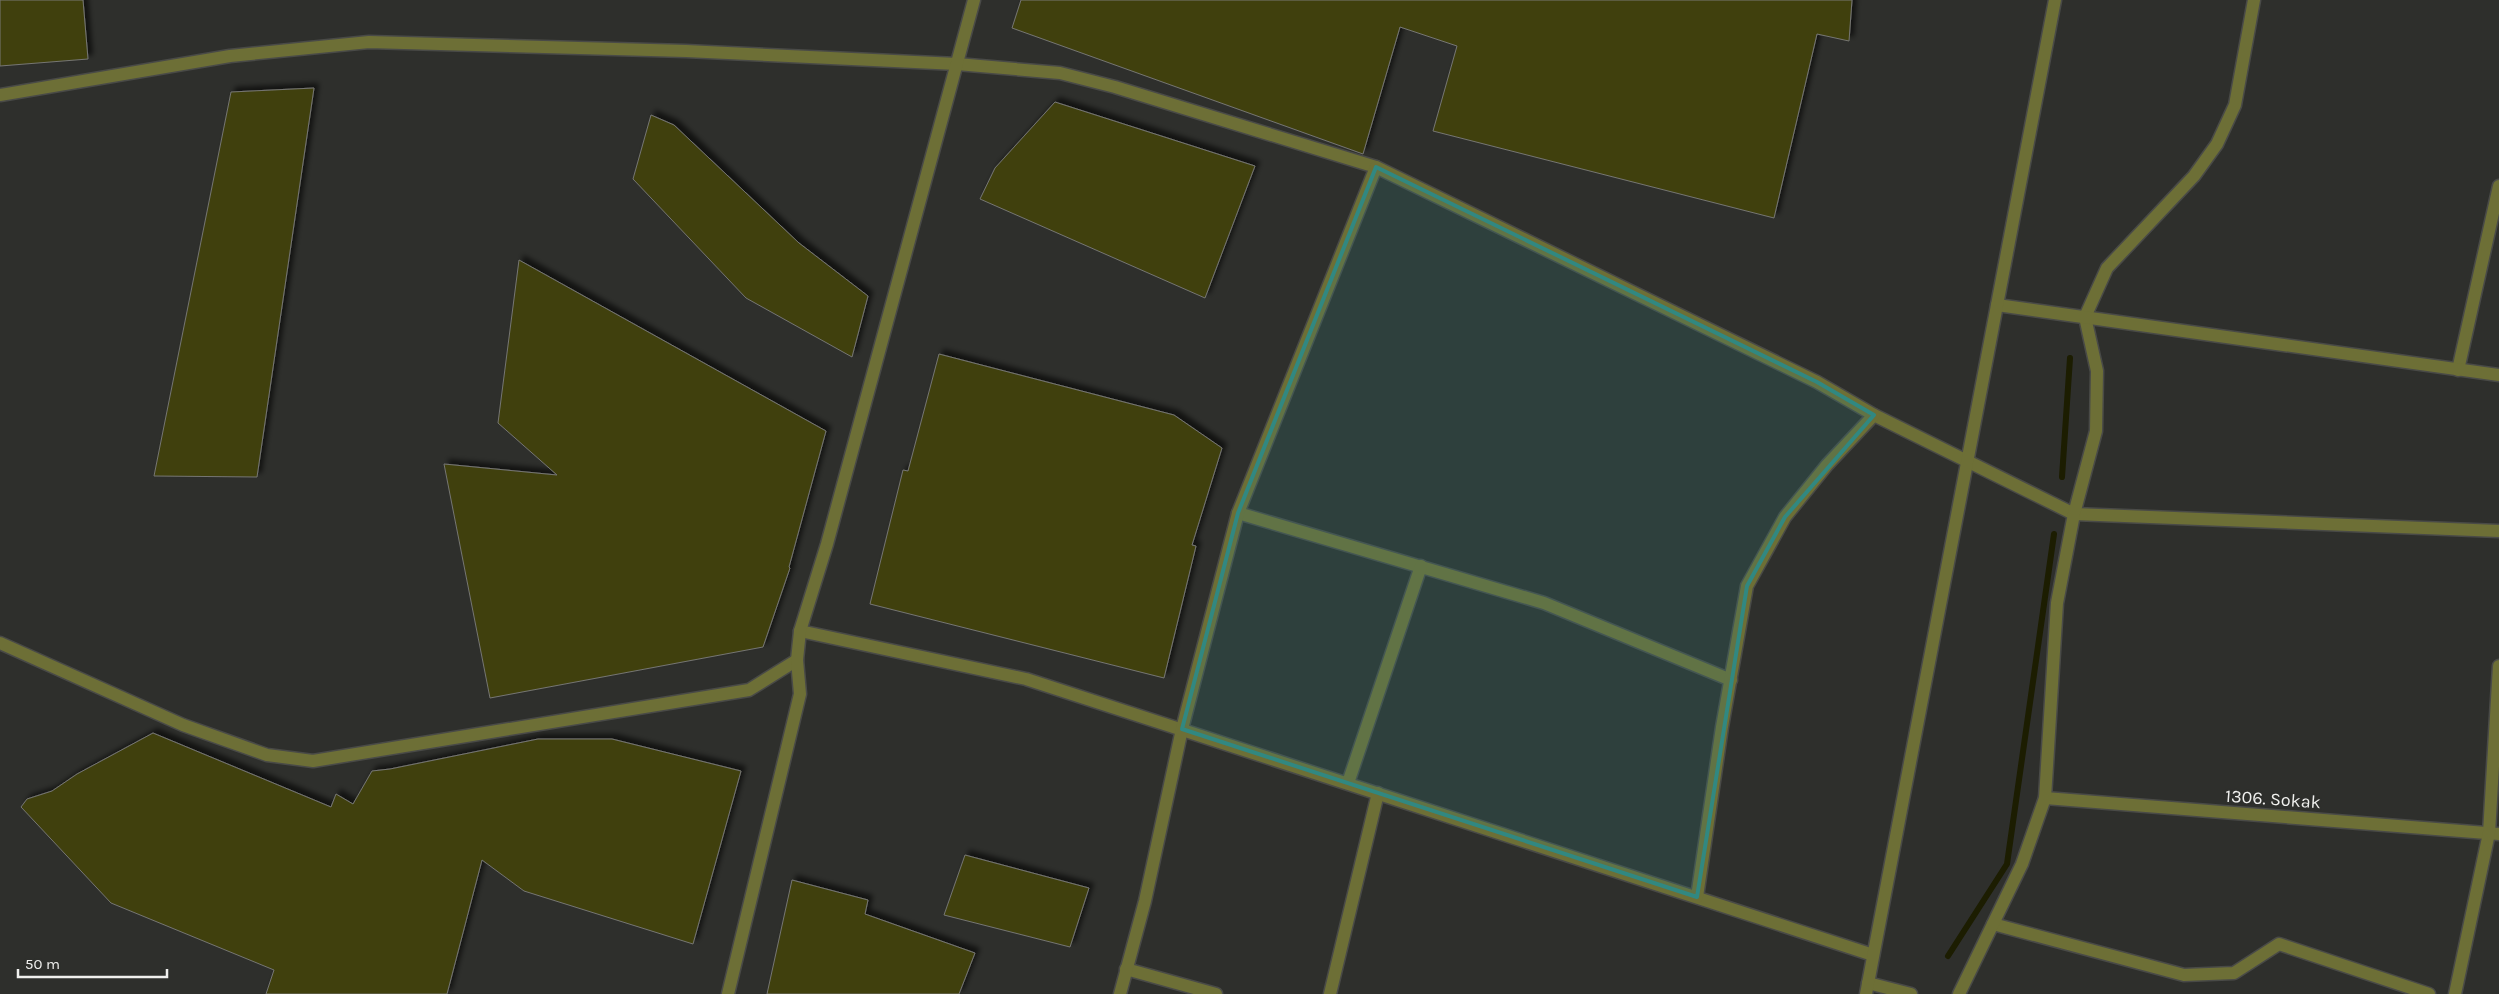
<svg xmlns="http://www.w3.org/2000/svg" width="2499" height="994" viewBox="0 0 2499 994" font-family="Karla,sans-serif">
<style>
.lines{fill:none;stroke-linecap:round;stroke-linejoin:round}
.stream{stroke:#1c1d01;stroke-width:6}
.building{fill:#40410e;stroke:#767673;filter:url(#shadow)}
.minor-casing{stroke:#494a47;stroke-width:15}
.tertiary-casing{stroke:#494a47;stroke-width:15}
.minor{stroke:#6d6f36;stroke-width:12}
.tertiary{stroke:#6d6f36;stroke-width:12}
.marked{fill:#318881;fill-opacity:0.2;stroke:#318881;stroke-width:4;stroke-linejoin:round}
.labels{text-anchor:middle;stroke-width:4;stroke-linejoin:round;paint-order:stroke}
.street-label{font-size:18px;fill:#f0f0ee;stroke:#2e2f2c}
</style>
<defs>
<filter id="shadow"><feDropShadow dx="4.5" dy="-4.5" stdDeviation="2.5" flood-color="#0009"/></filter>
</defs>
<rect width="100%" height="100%" fill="#2e2f2c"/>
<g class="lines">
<!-- stream -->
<g class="stream">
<polyline points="2062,477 2070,358"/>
<polyline points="1948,956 2007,864 2054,534"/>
</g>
</g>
<!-- building -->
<g class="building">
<polygon points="0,0 83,0 88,59 0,66"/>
<polygon points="1021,0 1852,0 1849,41 1817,34 1774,218 1433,131 1457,46 1400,27 1363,154 1012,28"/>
<polygon points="314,88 257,477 154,476 231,92"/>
<polygon points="1055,102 1255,166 1205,298 980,199 995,168"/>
<polygon points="651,115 674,125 799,243 868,296 852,357 746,298 633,179"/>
<polygon points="519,260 826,431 789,567 790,568 763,647 490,698 444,464 557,475 498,423"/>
<polygon points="939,354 1174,415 1222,448 1192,545 1196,546 1164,678 870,604 903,470 908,471"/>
<polygon points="153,733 331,807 336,794 353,804 372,771 390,769 538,739 612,739 741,771 693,944 524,891 482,860 447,994 266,994 274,970 111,903 21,807 27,799 52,791 77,774"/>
<polygon points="965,855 1089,888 1070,947 944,915"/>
<polygon points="792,880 868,900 865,914 975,953 959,994 767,994"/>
</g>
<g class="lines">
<!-- minor casing -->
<g class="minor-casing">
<g id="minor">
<polyline points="0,95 230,56 369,42 686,51 957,64 1060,73 1115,87 1376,167 1817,382 1874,415 2074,514 2499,531"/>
<polyline points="2458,370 2499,186"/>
<polyline points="1238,513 1544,603 1731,680"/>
<polyline points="800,631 1026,679 1873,955"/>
<polyline points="0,643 183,725 267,755 313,761 749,690 797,660"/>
<polyline points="1348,783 1421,566"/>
<polyline points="2045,798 2499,834"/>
<polyline points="1697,897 1722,727 1747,586 1785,517 1827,465 1874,415"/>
<polyline points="1993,924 2184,975 2234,973 2279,944 2429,994"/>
<polyline points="1126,969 1216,994"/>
<polyline points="1868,983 1911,994"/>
<polyline points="728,994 800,694 797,660 800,631 827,544 974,0"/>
<polyline points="1120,994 1145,901 1182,729 1238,513 1376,167"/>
<polyline points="1330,994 1378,793"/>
<polyline points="1959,994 2022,864 2045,798 2057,603 2074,514 2096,431 2097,371 2085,317 2107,268 2194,176 2217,144 2235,105 2254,0"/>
<polyline points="2455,994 2489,833 2499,666"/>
</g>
</g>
<!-- tertiary casing -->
<g class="tertiary-casing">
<g id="tertiary">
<polyline points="1997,305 2499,375"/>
<polyline points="1866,994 2055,0"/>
</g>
</g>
<!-- minor -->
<use href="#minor" class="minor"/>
<!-- tertiary -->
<use href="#tertiary" class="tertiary"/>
</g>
<!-- marked area -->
<path class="marked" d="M1376,167L1817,382L1874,415L1785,517L1747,586L1697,897L1182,729L1238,513Z"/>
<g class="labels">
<!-- street labels -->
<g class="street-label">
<text transform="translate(2273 799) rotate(4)" y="6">1306. Sokak</text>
</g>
</g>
<!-- scale -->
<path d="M18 969v8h149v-8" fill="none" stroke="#f0f0ee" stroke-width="2.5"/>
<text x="25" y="969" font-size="15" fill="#f0f0ee" stroke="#2e2f2c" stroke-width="4" paint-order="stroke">50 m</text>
</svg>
